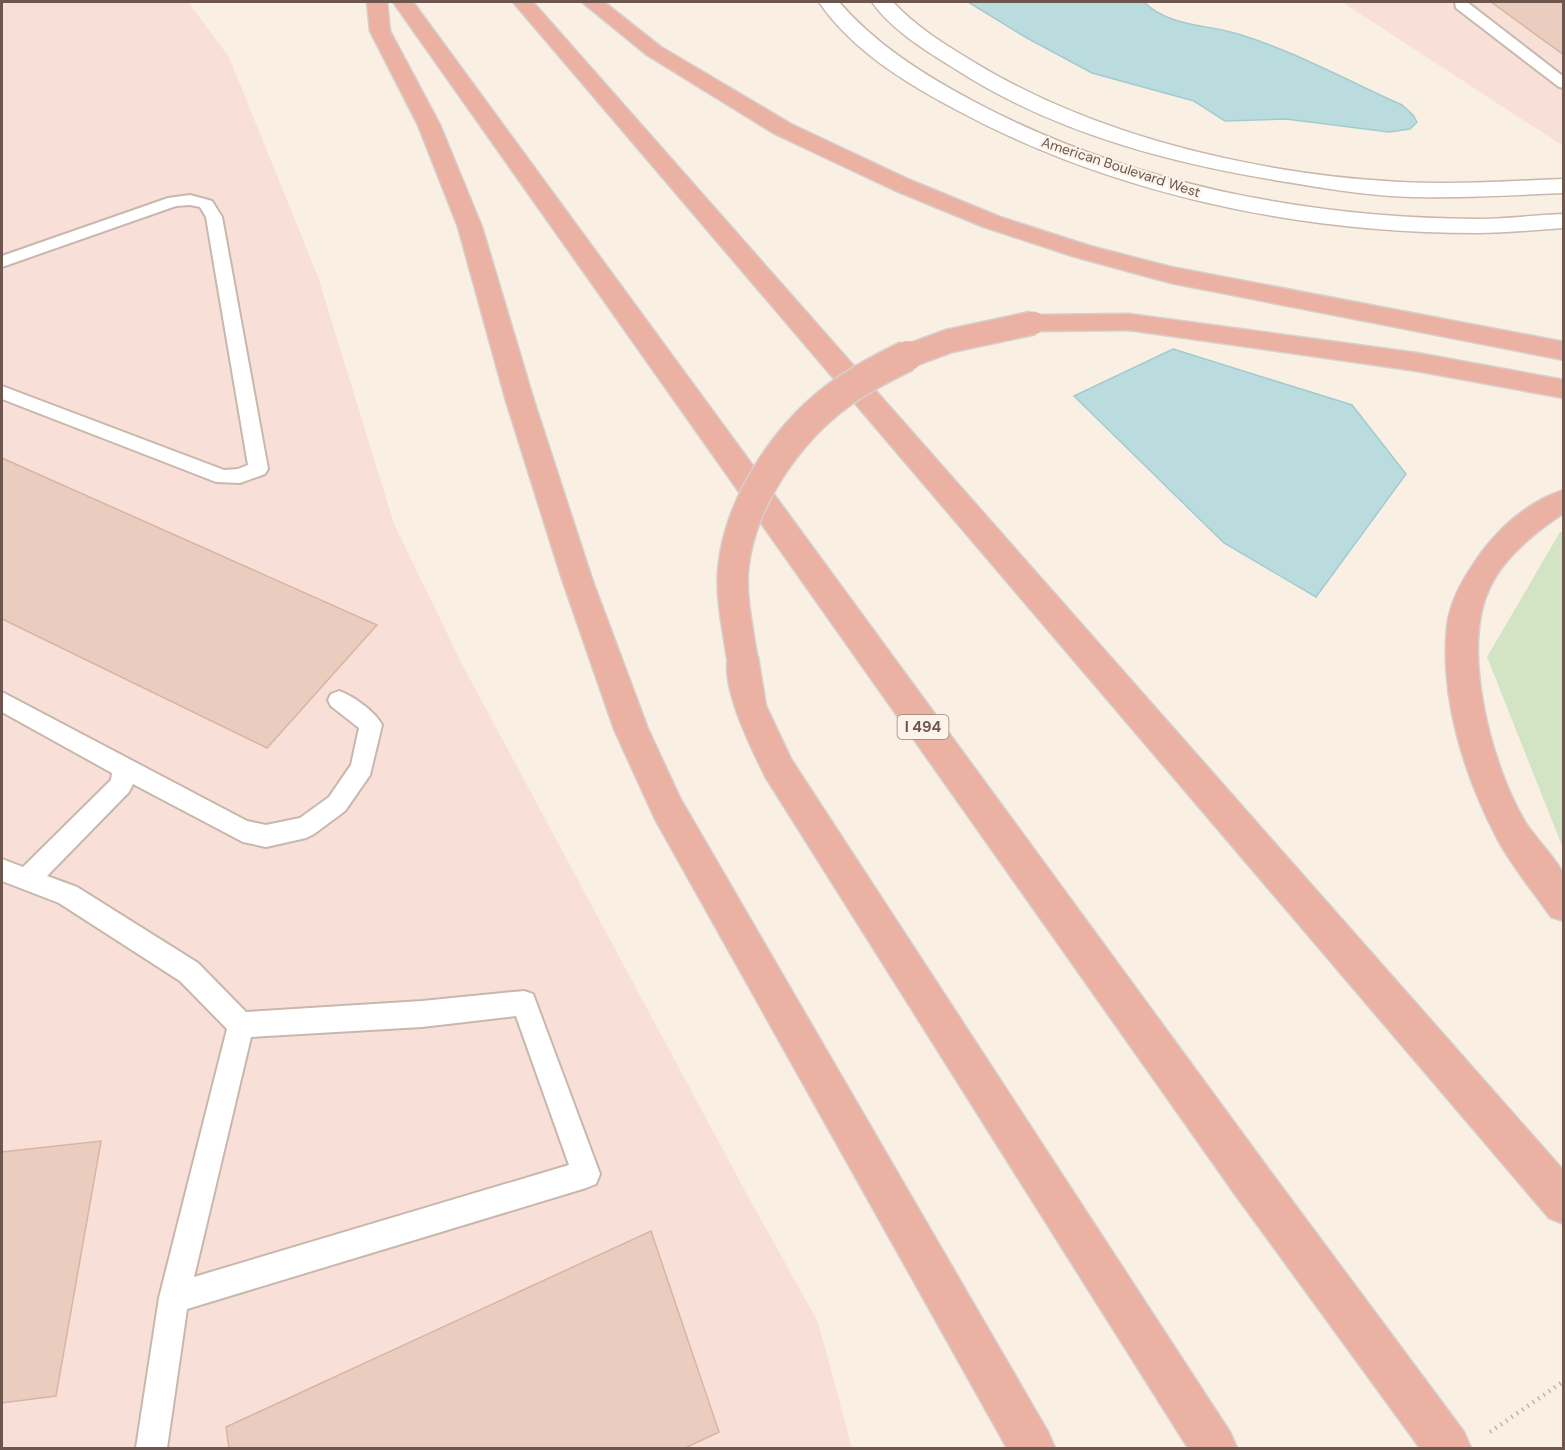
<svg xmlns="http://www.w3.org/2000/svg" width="1565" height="1450" viewBox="0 0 1565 1450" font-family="'DM Sans',sans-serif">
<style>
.commercial{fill:#f8e0d8}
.green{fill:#d3e4c4}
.water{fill:#bbdcdf;stroke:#a2cbd0;stroke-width:1.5}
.building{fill:#eacdbe;stroke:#dbb4a1;stroke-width:1.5}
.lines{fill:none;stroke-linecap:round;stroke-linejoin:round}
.service-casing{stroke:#c8b7ac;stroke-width:4}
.tertiary-casing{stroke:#c8b7ac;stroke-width:3}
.motorway-casing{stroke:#d6d0cd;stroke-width:3}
.path{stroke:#cfb1a2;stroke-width:4.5;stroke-dasharray:1.5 5;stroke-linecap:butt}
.service{fill:#fff;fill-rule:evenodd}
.tertiary{fill:#fff;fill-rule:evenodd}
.motorway{fill:#ebb1a2;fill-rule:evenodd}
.motorway-bridge-far1-casing{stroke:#d6d0cd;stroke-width:26;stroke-linecap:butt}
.motorway-bridge-casing{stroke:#d6d0cd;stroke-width:33;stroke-linecap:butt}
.motorway-bridge-far1{stroke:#ebb1a2;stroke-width:23}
.motorway-bridge{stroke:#ebb1a2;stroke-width:30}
.labels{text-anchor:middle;stroke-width:4.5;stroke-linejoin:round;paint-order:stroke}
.far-street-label{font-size:14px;fill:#6d564d;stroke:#fcf3e9}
.shield{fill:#fcf3e9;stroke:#98857c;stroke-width:1.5}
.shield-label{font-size:15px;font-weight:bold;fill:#6d564d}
</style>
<rect width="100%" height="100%" fill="#f9efe3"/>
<!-- commercial -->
<g class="commercial">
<polygon points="2,2 188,2 229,57 318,277 394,524 463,666 744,1189 818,1322 852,1448 2,1448"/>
<polygon points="1342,2 1563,2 1563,146"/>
</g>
<!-- green -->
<polygon class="green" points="1563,531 1564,531 1563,848 1487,657 1560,532"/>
<!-- water -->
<g class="water">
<path d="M968,2H1144C1169,27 1206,24 1238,34C1294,51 1348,81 1402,105L1413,115L1417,122L1410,129L1389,132L1286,119L1225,121L1194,101L1092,73L1027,38Z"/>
<polygon points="1173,349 1352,405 1406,474 1316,597 1224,543 1074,396"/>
</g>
<!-- building -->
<g class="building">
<polygon points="1491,2 1564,2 1564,55"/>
<polygon points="2,458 377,625 267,748 2,619"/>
<polygon points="101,1141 56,1396 2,1403 2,1152"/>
<polygon points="651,1231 719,1432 685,1448 229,1448 226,1427"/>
</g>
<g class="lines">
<!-- service casing -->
<g class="service-casing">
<g id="service">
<polygon points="1455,2 1467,2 1564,77 1564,88 1559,87 1456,8"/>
<polygon points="190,195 212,201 222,217 268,469 265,474 240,483 216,482 2,399 2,386 224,470 238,469 248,465 206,217 200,207 190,205 176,206 2,267 2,256 168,198"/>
<path d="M339,691C353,696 375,711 382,725L370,775L345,811L314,834L306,838L266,847L243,842L133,784L129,792L47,876L77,887L198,963L246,1012L422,1001L524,991L533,994L600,1174L596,1184L586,1188L187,1309L167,1448H136L159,1298L227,1029L180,981L59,903L2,881V859L23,867L111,780L112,773L2,712V692L247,821L266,825L300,818L329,797L351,765L359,728L331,706L328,700L331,694ZM516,1016L569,1165L194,1277L251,1037L422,1027Z"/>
</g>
</g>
<!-- tertiary casing -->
<g class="tertiary-casing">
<g id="tertiary">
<path d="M819,2H839C875,44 924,75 973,101C1126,183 1305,218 1477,219C1506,219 1535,215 1564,214V228C1535,230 1506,233 1477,233C1298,233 1111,194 953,108C904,82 851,49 819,2Z"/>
<path d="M872,2H893C915,26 944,44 972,61C1096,137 1256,174 1400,182C1455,185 1509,181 1564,179V193C1514,195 1464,198 1414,197C1373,196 1333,190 1293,183C1177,165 1060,135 960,72C930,53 893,32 872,2Z"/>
</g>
</g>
<!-- motorway casing -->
<g class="motorway-casing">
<g id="motorway">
<polygon points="367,2 387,2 390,31 440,125 482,227 534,401 592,579 648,729 680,798 1048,1432 1055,1448 1007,1448 655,819 614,729 562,579 506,401 458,227 418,125 370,31"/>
<polygon points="393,2 413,2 1267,1167 1464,1432 1471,1448 1420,1448 1237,1197"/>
<polygon points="513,2 533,2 1564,1171 1564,1224 1549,1218"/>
<polygon points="582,2 604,2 661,47 791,124 910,180 1000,217 1090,246 1171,267 1564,342 1564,360 1171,283 1072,256 984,227 894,190 775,134 647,55"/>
<polygon points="1129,314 1417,353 1564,380 1564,398 1417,371 1129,330 1033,331 1024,329 1020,323 1024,317 1033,315"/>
<path d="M1564,490V513C1535,532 1505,556 1490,587C1460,647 1491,764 1524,820C1532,835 1560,862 1564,876C1565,889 1564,908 1564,921L1551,917C1533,891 1511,865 1497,838C1464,775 1440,697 1447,627C1450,599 1466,574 1481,553C1502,525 1530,501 1564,490Z"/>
<path d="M742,644L753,648L758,657L766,706L791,759L1230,1432L1237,1448H1188L766,778C752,749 715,678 731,648Z"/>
</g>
</g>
<!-- path -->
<polyline class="path" points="1490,1432 1564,1381"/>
<!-- service -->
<use href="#service" class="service"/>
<!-- tertiary -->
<use href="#tertiary" class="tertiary"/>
<!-- motorway -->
<use href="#motorway" class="motorway"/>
<!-- motorway-bridge-far1 casing -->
<g class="motorway-bridge-far1-casing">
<polyline id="motorway-bridge-far1" points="903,358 949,341 1033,323"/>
</g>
<!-- motorway-bridge casing -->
<g class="motorway-bridge-casing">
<path id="motorway-bridge" d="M742,657C738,629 731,599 733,571C739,502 788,431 843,392C863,378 884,367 907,356"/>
</g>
<!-- motorway-bridge-far1 -->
<use href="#motorway-bridge-far1" class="motorway-bridge-far1"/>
<!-- motorway-bridge -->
<use href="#motorway-bridge" class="motorway-bridge"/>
</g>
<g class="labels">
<!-- far-street labels -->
<g class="far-street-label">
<text transform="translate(1121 167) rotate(18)" y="5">American Boulevard West</text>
</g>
<!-- shield labels -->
<rect class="shield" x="897.5" y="715" width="51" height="24" rx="4.5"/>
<g class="shield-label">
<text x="923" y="732">I 494</text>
</g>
</g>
<!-- border -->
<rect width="1565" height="1450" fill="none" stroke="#6d564d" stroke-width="6"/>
</svg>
